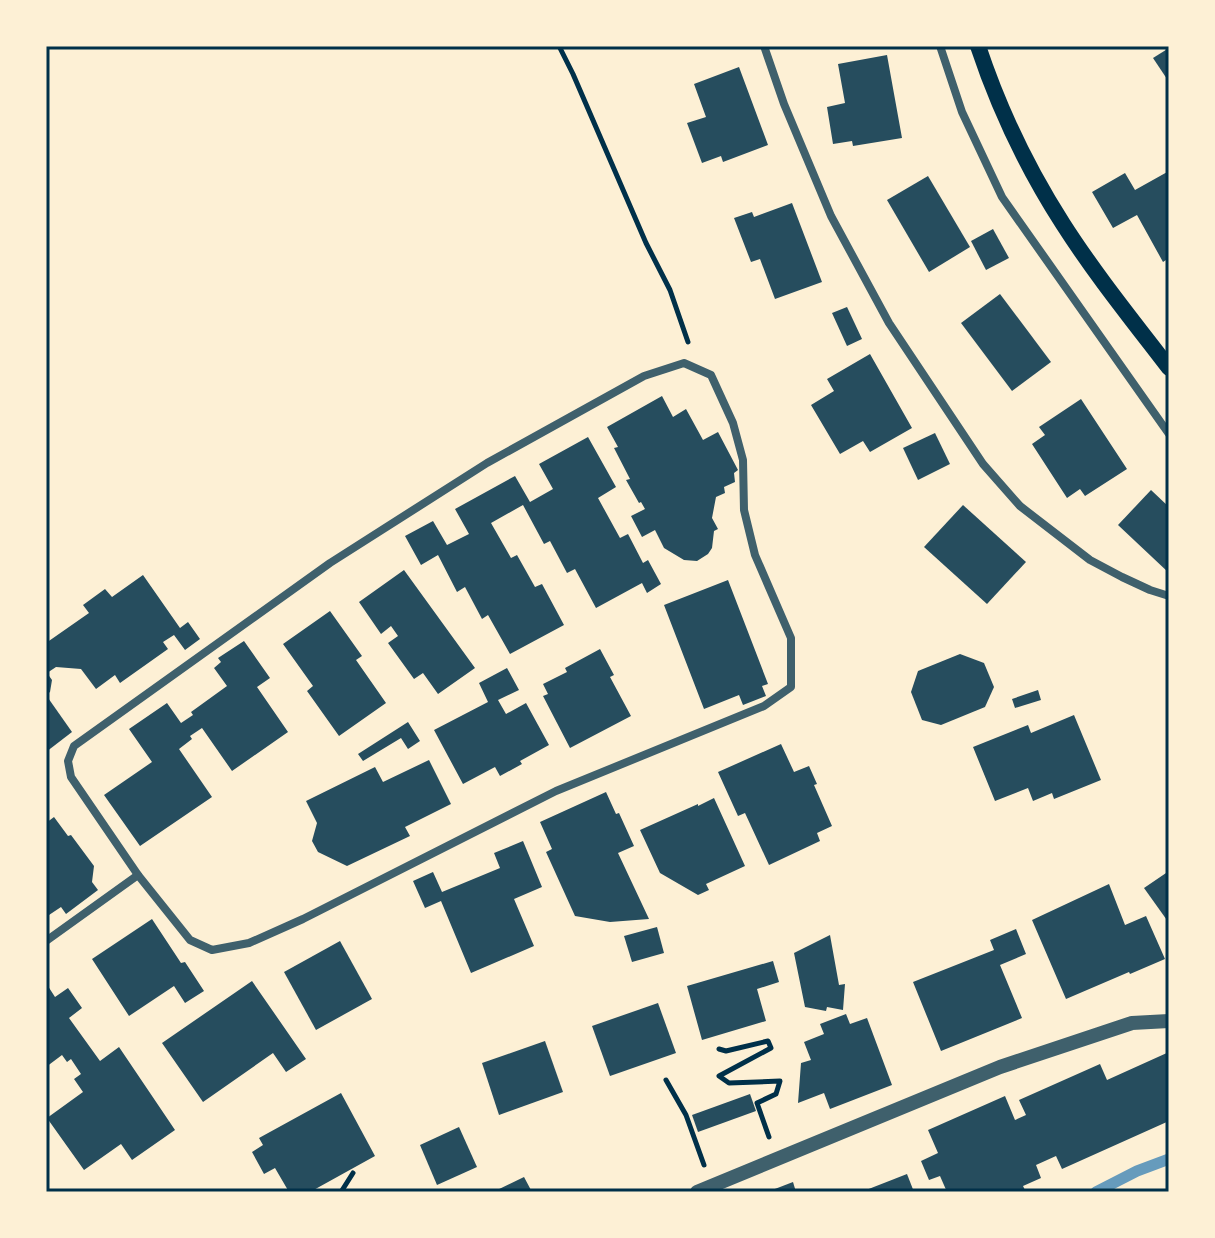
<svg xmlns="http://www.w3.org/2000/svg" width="1215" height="1238" viewBox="0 0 1215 1238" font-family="'DejaVu Sans',sans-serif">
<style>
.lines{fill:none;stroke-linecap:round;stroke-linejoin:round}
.stream{stroke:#669bbc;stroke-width:11}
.building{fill:#264d5e}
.path{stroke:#003049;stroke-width:5}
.minor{stroke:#3f606c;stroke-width:8}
.tertiary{stroke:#3f606c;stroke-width:14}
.secondary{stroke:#003049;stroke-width:16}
.neatline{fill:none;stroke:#003049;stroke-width:3}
</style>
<rect width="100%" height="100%" fill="#fdf0d5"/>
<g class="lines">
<!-- stream -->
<polyline class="stream" points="1096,1192 1137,1171 1169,1159"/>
</g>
<!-- building -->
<g class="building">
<polygon points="1169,48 1169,82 1153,58"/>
<polygon points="887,55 902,138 853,146 852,141 833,144 827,107 845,103 838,64"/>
<polygon points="739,67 768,145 723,162 721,156 702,163 687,123 706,117 694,84"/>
<polygon points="1169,171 1169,258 1163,262 1137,215 1113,228 1092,192 1125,173 1135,190"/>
<polygon points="928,176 970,247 929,272 887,200"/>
<polygon points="792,203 822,282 775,299 760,259 751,262 734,218 752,212 754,217"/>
<polygon points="993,229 1009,258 986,270 971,241"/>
<polygon points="1000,294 1051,362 1012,391 961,323"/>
<polygon points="847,307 862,339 847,346 832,313"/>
<polygon points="870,354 912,428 870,452 863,441 840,454 811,405 834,391 827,379"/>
<polygon points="662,396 673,417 686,409 703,440 718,432 738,470 734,473 735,482 724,487 725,493 716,497 712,518 718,529 714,531 712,548 708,554 697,561 684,560 664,548 655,530 642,537 631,516 645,509 641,502 639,503 626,480 630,479 614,448 618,447 607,427"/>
<polygon points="1081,399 1127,469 1085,496 1080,489 1067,498 1032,444 1045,435 1039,427"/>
<polygon points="935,433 950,464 918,480 903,448"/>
<polygon points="588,437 616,487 598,498 620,538 628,534 643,563 648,560 661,584 647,593 642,583 596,608 575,569 567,573 550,541 544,544 523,505 491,523 511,558 517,555 535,587 542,584 564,625 510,654 488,615 482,619 465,587 457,592 438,555 421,565 405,536 433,521 447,545 469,534 455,509 515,476 530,502 553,489 539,464"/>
<polygon points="1151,490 1169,507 1169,573 1118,525"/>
<polygon points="963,505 1026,562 987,604 924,547"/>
<polygon points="404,570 475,668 438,694 423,673 414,679 388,643 398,636 391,626 381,634 359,602"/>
<polygon points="143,575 180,628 188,622 200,639 185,650 174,635 163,642 168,649 120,683 115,675 96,689 81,669 56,667 47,673 52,680 50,692 46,695 46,643 89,613 83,605 105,589 112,597"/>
<polygon points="728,580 768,684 762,686 766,696 743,705 739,695 704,709 664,605"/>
<polygon points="330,611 362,656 356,660 386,703 339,736 307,691 313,686 283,644"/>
<polygon points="244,641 270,678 257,687 288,732 232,771 202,728 190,736 192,739 179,749 212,797 140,846 104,795 152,762 129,729 167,703 181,723 193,715 191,712 227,686 214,668 221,662 218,658"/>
<polygon points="600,649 614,675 610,677 631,716 570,748 543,696 548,694 543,684 567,672 565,668"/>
<polygon points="960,654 984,663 994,687 985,707 941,725 922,720 911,692 918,671"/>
<polygon points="507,668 519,690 498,700 506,714 526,703 549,745 520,761 522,764 500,776 495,767 463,784 434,730 488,702 479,683"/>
<polygon points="1038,690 1041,700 1015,708 1012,699"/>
<polygon points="46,695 72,732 46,752"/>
<polygon points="1074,715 1101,780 1054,799 1052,793 1033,801 1028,788 995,801 973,747 1028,725 1031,733"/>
<polygon points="408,722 420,741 408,749 401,738 363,761 358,754"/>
<polygon points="781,744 794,772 809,766 817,784 814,785 832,826 817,833 820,841 769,865 745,813 738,816 718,772"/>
<polygon points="429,760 451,804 405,827 410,836 347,866 318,852 312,841 317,823 306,801 375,767 383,782"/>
<polygon points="606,792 616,814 619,813 634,846 618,853 649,919 610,922 575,916 546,852 552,849 540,822"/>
<polygon points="714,798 745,866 706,884 709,890 698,895 660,873 640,830 698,804 698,806"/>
<polygon points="54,817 68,836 71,835 94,866 92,882 98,890 66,914 61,907 46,917 46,823"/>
<polygon points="523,841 542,887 514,899 534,946 471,973 441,901 425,908 413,881 433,872 442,892 500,868 494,853"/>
<polygon points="1169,871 1169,923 1144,888"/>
<polygon points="1109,884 1125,925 1146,916 1165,959 1130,974 1129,972 1066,999 1032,920"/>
<polygon points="152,919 181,963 185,962 204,991 185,1003 174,986 129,1016 92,959"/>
<polygon points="657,927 664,953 632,962 624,936"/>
<polygon points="1016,929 1026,954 1000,965 1022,1018 941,1051 913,982 994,950 990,940"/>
<polygon points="830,935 839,985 845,984 843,1010 827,1007 826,1011 805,1007 794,953"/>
<polygon points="340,941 372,999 316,1030 284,972"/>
<polygon points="773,961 779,982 757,989 766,1021 702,1040 687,986"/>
<polygon points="252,981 306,1059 286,1072 273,1053 203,1102 162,1043"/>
<polygon points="46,983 55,997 68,988 82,1008 69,1018 100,1061 119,1047 175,1130 132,1160 121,1144 84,1170 47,1118 83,1092 74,1079 81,1074 71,1059 67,1062 62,1055 46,1067"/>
<polygon points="658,1003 676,1053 610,1076 592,1026"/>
<polygon points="846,1014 850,1024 867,1018 892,1085 830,1109 824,1093 798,1103 801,1063 811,1060 804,1042 824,1034 820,1024"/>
<polygon points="545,1041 563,1092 499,1115 482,1063"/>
<polygon points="1169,1052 1169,1121 1062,1169 1056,1156 1036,1165 1041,1178 1023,1186 1026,1192 947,1192 940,1176 929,1180 921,1161 938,1153 928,1130 1005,1096 1015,1120 1026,1115 1019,1100 1100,1064 1107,1080"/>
<polygon points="341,1093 375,1156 310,1192 289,1192 275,1168 264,1174 252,1152 263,1145 259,1138"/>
<polygon points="750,1094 756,1111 698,1132 692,1115"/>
<polygon points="459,1127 477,1167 437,1185 420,1145"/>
<polygon points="907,1174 914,1192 861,1192"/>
<polygon points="524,1177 532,1192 493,1192"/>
<polygon points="793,1182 796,1192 767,1192"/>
</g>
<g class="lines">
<!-- path -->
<g class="path">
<polyline points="559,46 573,74 646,243 670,290 688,342"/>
<polyline points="719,1049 726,1051 768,1041 771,1048 719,1076 729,1083 780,1081 776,1094 757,1103 769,1137"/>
<polyline points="666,1080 686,1115 704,1165"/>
<polyline points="341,1192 353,1173"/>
</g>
<!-- minor -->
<g class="minor">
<polyline points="764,46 784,104 831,216 889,323 983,464 1020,506 1090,560 1122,577 1150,590 1169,596"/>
<polyline points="940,46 962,112 1002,197 1169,434"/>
<polygon points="684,363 711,375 733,423 743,460 744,510 755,555 791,638 791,687 764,706 556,791 303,919 249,943 212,950 190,940 138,875 71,777 68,761 74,746 330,563 487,463 644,376"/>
<polyline points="46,941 138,875"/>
</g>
<!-- tertiary -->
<polyline class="tertiary" points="697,1192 1000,1067 1132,1023 1169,1021"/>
<!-- secondary -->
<path class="secondary" d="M978,46C999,109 1027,168 1063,224C1095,274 1133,321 1169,368"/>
</g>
<!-- border -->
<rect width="1215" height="1238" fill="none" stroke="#fdf0d5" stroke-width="96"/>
<rect x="48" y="48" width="1119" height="1142" class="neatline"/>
</svg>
